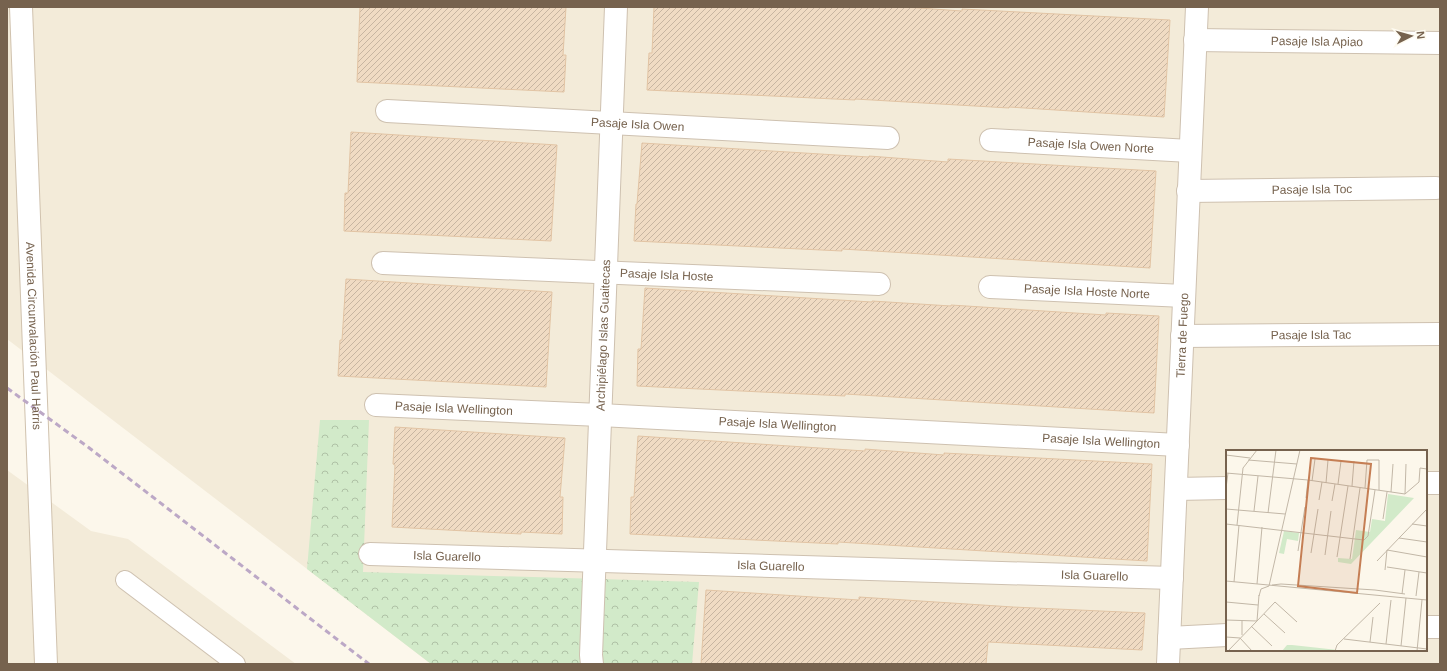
<svg xmlns="http://www.w3.org/2000/svg" width="1447" height="671" viewBox="0 0 1447 671" font-family="Helvetica,sans-serif">
<style>
.residential{fill:#f3ebd9;fill-rule:evenodd}
.park{fill:url(#park-crowns)}
.building{fill:url(#building-hatch);stroke:#e2c4a4}
.lines{fill:none;stroke-linecap:round;stroke-linejoin:round}
.lane-casing{stroke:#cec1b0;stroke-width:20}
.street-casing{stroke:#cec1b0;stroke-width:24}
.secondary-casing{stroke:#d0c2ae;stroke-width:24}
.lane{stroke:#fff;stroke-width:18}
.street{stroke:#fff;stroke-width:22}
.secondary{stroke:#fff;stroke-width:22}
.rail{stroke:#bca8c6;stroke-width:3;stroke-dasharray:6 4;stroke-linecap:butt}
.labels{text-anchor:middle;stroke-width:4;stroke-linejoin:round;paint-order:stroke}
.street-label{font-size:12px;fill:#76624e;stroke:#fefbf1}
.inset-road{fill:none;stroke:#c2b7a7;stroke-width:1}
.view{fill:#c57e54;fill-opacity:0.15;stroke:#c57e54;stroke-width:2}
.inset-edge{fill:none;stroke:#76624e;stroke-width:2}
</style>
<defs>
<pattern id="park-crowns" width="20" height="18" patternUnits="userSpaceOnUse"><rect width="20" height="18" fill="#d2eac9"/><path d="M2 6a3 3 0 1 1 6 0M12 15a3 3 0 1 1 6 0" fill="none" stroke="#afc1a5"/></pattern>
<pattern id="building-hatch" width="6" height="6" patternUnits="userSpaceOnUse"><rect width="6" height="6" fill="#f0dbc3"/><path d="M-1 1l2-2M0 6l6-6M5 7l2-2" fill="none" stroke="#c7b5a1"/></pattern>
</defs>
<rect width="100%" height="100%" fill="#fcf7eb"/>
<!-- residential -->
<g class="residential">
<path d="M7,7H1440V664H431L7,339ZM1227,451H1426V650H1227Z"/>
<polygon points="7,470 91,531 128,539 296,664 7,664"/>
</g>
<!-- park -->
<polygon class="park" points="320,420 369,420 363,572 699,582 692,664 431,664 307,569"/>
<!-- building -->
<g class="building">
<polygon points="360,7 566,7 563,55 566,55 564,92 357,82"/>
<polygon points="654,7 905,7 962,11 962,9 1170,20 1164,117 1009,107 1009,108 855,99 855,100 647,90 649,53 652,53"/>
<polygon points="351,132 557,145 551,241 344,231 345,193 348,193"/>
<polygon points="642,143 869,157 869,156 948,162 948,159 1156,171 1150,268 842,249 842,251 634,241 636,204 637,204"/>
<polygon points="346,279 552,292 546,387 338,376 340,340 342,340"/>
<polygon points="645,288 872,302 872,301 951,306 951,305 1106,315 1106,313 1159,316 1154,413 845,394 845,396 637,386 638,349 641,349"/>
<polygon points="395,427 565,438 560,497 563,497 562,534 521,532 521,534 392,527 395,465 393,464"/>
<polygon points="638,436 865,451 865,449 944,455 944,453 1152,464 1147,561 838,542 838,544 630,534 631,497 634,497"/>
<polygon points="706,590 859,600 859,597 1013,607 1145,613 1142,650 988,642 986,664 701,664"/>
</g>
<g class="lines">
<!-- lane casing -->
<g class="lane-casing">
<polyline id="lane" points="125,580 236,664"/>
</g>
<!-- street casing -->
<g class="street-casing">
<g id="street">
<path id="s1" d="M1195,40L1440,43"/>
<path id="s2" d="M387,111L888,138"/>
<path id="s3" d="M991,140L1190,151"/>
<path id="s4" d="M1188,191L1436,188"/>
<path id="s5" d="M383,263L879,284"/>
<path id="s6" d="M990,287L1184,296"/>
<path id="s7" d="M1182,336L1440,334"/>
<path id="s8" d="M376,405L600,415L1178,445"/>
<polyline points="1426,483 1440,483"/>
<polyline points="1176,489 1227,488"/>
<path id="s9" d="M370,554L1172,578"/>
<polyline points="1426,627 1440,627"/>
<polyline points="1169,638 1227,635"/>
<path id="s10" d="M592,664L591,655L616,7"/>
<path id="s11" d="M1168,664L1197,7"/>
</g>
</g>
<!-- secondary casing -->
<g class="secondary-casing">
<g id="secondary">
<path id="s12" d="M21,7L46,664"/>
</g>
</g>
<!-- lane -->
<use href="#lane" class="lane"/>
<!-- street -->
<use href="#street" class="street"/>
<!-- secondary -->
<use href="#secondary" class="secondary"/>
<!-- rail -->
<polyline class="rail" points="7,388 88,447 369,664"/>
</g>
<g class="labels">
<!-- street labels -->
<g class="street-label">
<text dy="4" stroke="none"><textPath href="#s1" startOffset="122">Pasaje Isla Apiao</textPath></text>
<text dy="4" stroke="none"><textPath href="#s2" startOffset="251">Pasaje Isla Owen</textPath></text>
<text dy="4" stroke="none"><textPath href="#s3" startOffset="100">Pasaje Isla Owen Norte</textPath></text>
<text dy="4" stroke="none"><textPath href="#s4" startOffset="124">Pasaje Isla Toc</textPath></text>
<text dy="4" stroke="none"><textPath href="#s5" startOffset="284">Pasaje Isla Hoste</textPath></text>
<text dy="4" stroke="none"><textPath href="#s6" startOffset="97">Pasaje Isla Hoste Norte</textPath></text>
<text dy="4" stroke="none"><textPath href="#s12" startOffset="329">Avenida Circunvalación Paul Harris</textPath></text>
<text dy="4" stroke="none"><textPath href="#s11" startOffset="329">Tierra de Fuego</textPath></text>
<text dy="4" stroke="none"><textPath href="#s7" startOffset="129">Pasaje Isla Tac</textPath></text>
<text dy="4" stroke="none"><textPath href="#s10" startOffset="329">Archipiélago Islas Guaitecas</textPath></text>
<text dy="4" stroke="none"><textPath href="#s8" startOffset="78">Pasaje Isla Wellington</textPath></text>
<text dy="4" stroke="none"><textPath href="#s8" startOffset="402">Pasaje Isla Wellington</textPath></text>
<text dy="4" stroke="none"><textPath href="#s8" startOffset="726">Pasaje Isla Wellington</textPath></text>
<text dy="4" stroke="none"><textPath href="#s9" startOffset="77">Isla Guarello</textPath></text>
<text dy="4" stroke="none"><textPath href="#s9" startOffset="401">Isla Guarello</textPath></text>
<text dy="4" stroke="none"><textPath href="#s9" startOffset="725">Isla Guarello</textPath></text>
</g>
</g>
<!-- overview -->
<g transform="translate(1226 450)">
<rect width="201" height="201" fill="#fcf7eb"/>
<path d="M61,195H66L121,201H56Z" fill="#d2eac9"/>
<path d="M162,44L188,48L125,114L112,112V108L126,109L130,80L144,82L146,69L159,71ZM58,81L73,83L72,91L61,89L58,104L53,103Z" fill="#d2eac9"/>
<path class="inset-road" d="M0,5L24,8M22,10L71,14M0,23L82,30L179,44M86,31L89,9M100,33L102,10M112,34L115,11M126,36L128,11M0,38L2,23M139,38L141,10H153V40M165,42L167,14M179,44L193,32L194,18L201,19M179,44L180,14M80,48L82,30M93,50L96,32M106,51L109,34M0,59L59,64M28,61L32,26M42,63L50,0M157,69L161,42M0,74L138,90L142,86L149,40M186,74L201,76M11,75L17,18L31,0M173,88L201,92M72,101L79,57M85,103L92,59M99,105L105,61M111,107L122,36M124,109L134,38M151,111L201,59M161,117L201,123M159,120L161,100L201,107M0,131L201,150M8,132L13,75M31,134L36,77M46,135L55,134L149,140L179,144M176,144L179,120M33,146L35,139L43,136L74,0M190,146L193,122M0,152L32,155M38,164L59,183M0,170L31,171L49,152L71,172M25,176L46,196M16,185V170M0,187L14,188L26,201M118,189L201,199M144,192L147,167M160,194L165,150M175,196L180,148M2,201L31,171L33,145M109,201L111,195L154,153M191,201L196,150"/>
<path class="view" d="M85,8L145,14L131,143L72,136Z"/>
<rect width="201" height="201" class="inset-edge"/>
</g>
<!-- border -->
<rect width="1447" height="671" fill="none" stroke="#76624e" stroke-width="16"/>
<!-- north arrow -->
<g transform="translate(1411 36) rotate(84)" stroke="#fefbf1" stroke-width="3" paint-order="stroke">
<path d="M0-3L7 15L0 10L-7 15Z" fill="#76624e"/>
<text y="-6" font-size="11" font-weight="bold" text-anchor="middle" fill="#76624e">N</text>
</g>
</svg>
